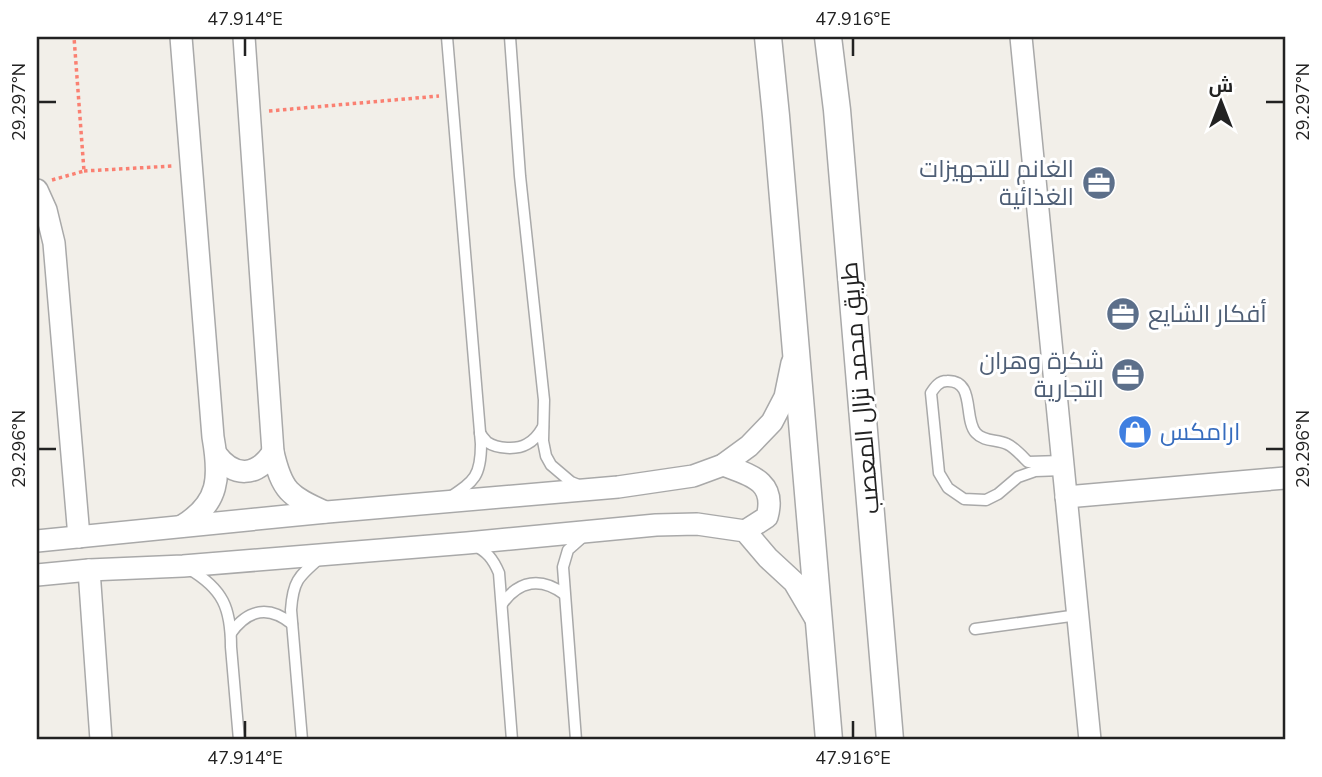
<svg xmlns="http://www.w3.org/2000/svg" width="1322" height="777" viewBox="0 0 1322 777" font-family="'Nunito Sans',Cairo,sans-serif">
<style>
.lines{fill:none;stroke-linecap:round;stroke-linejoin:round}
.service-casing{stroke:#a9a9a9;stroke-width:13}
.minor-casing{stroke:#a9a9a9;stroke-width:24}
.tertiary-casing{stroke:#a9a9a9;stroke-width:29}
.path{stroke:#fa8072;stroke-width:3.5;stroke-dasharray:3.5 3.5;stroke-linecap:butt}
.service{stroke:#fff;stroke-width:10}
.minor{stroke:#fff;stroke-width:21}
.tertiary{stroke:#fff;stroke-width:26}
.ticks{fill:none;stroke:#222;stroke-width:2.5}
.labels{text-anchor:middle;stroke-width:6;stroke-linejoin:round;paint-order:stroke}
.service-label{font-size:24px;fill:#4e5e75;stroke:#fff;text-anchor:end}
.street-label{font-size:24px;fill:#222;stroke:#fff}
.shop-label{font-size:24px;fill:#366cbe;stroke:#fff;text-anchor:start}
.neatline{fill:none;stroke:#222;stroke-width:2.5}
.ticks-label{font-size:18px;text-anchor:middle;fill:#222}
</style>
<rect width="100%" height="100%" fill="#f2efe9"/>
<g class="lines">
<!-- service casing -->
<g class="service-casing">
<g id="service">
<path d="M447,37L481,444C481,477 474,481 449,498"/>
<polyline points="510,37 520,176 544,400 543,441 546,456 551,465 571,482 581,486"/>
<path d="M480,433C481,435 485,440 487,442C497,449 517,450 527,444C535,440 539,434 543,427"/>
<path d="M1062,461L1028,462C1022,456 1014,447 1007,444C997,439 984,442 976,433C963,419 976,380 947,381C939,381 935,387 931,393L939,473L948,488L964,499L986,500L998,494L1018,477L1035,471L1063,470"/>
<path d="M473,545C487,551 493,559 499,573L512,740"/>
<path d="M189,569C223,589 231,608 231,647L239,740"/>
<path d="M502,604C519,580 541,577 564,594"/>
<polyline points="975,629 1078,615"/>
<path d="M231,633C248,609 269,605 292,624"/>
<path d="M302,740L291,610C293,581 298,577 320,558"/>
<polyline points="576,740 563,567 568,550 585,535"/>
</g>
</g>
<!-- minor casing -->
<g class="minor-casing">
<g id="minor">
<path d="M181,37L213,437C220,477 220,503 182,526"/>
<path d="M244,37L273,452C282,491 289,496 325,512"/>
<polyline points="1021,37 1090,740"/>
<polyline points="37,190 46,210 54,243 79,537"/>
<path d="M216,454C234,478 257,477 273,452"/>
<path d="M723,465C750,475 777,481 767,517L745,531"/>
<polyline points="1066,497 1285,478"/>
<polyline points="37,541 327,512 618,487 693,476 723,465 749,446 772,422 785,397 792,363"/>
<polyline points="89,570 101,740"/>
<polyline points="37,575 89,570 183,566 467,543 656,525 697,524 745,531 768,558 794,582 817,621"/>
</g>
</g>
<!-- tertiary casing -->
<g class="tertiary-casing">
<g id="tertiary">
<polyline points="768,37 776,116 829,740"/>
<polyline points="828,37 837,110 890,740"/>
</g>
</g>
<!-- path -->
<g class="path">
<polyline points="269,111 439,96"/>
<polyline points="84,171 173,166"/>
<polyline points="52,180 84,171 74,37"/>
</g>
<!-- service -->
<use href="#service" class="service"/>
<!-- minor -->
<use href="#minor" class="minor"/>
<!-- tertiary -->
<use href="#tertiary" class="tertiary"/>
</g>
<!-- ticks -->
<path class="ticks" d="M245,38V56M853,38V56M38,102H56M1266,102H1284M38,449H56M1266,449H1284M245,721V738M853,721V738"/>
<!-- icons -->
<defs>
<g id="office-disc" transform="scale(1.75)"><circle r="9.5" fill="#5c6f8a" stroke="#fff"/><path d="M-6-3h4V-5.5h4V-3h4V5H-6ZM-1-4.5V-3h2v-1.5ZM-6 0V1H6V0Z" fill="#fff"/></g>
<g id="shop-disc" transform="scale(1.75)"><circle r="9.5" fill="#3f7fe0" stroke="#fff"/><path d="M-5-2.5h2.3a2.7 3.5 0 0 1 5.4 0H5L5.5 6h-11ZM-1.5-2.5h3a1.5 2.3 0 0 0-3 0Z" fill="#fff"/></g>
</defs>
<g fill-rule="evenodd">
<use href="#office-disc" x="1099" y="183"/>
<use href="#office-disc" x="1123" y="314"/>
<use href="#office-disc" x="1128" y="375"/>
<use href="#shop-disc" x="1135" y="432"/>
</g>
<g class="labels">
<!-- service labels -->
<g class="service-label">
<text x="1074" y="177">الغانم للتجهيزات<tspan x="1074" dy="28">الغذائية</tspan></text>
<text x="1148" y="322" text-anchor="start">أفكار الشايع</text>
<text x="1104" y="369">شكرة وهران<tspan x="1104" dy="28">التجارية</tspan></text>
</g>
<!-- street labels -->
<g class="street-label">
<text transform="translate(860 388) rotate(-95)" y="8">طريق محمد نزال المعصب</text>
</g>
<!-- shop labels -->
<g class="shop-label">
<text x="1160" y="440">ارامكس</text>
</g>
</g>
<!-- border -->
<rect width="1322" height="777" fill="none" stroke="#ffffff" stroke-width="77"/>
<!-- north arrow -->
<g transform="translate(1221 102)" stroke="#ffffff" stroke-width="5" paint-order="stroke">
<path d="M0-5L12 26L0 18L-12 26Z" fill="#222222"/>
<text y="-10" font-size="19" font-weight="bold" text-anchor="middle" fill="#222222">ش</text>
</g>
<rect x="38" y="38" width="1246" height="700" class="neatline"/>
<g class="ticks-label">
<text x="245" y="25">47.914°E</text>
<text x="853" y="25">47.916°E</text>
<text transform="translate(19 102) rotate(-90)" y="6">29.297°N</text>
<text transform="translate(1303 102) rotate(-90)" y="6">29.297°N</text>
<text transform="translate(19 449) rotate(-90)" y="6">29.296°N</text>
<text transform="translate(1303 449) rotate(-90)" y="6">29.296°N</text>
<text x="245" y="764">47.914°E</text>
<text x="853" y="764">47.916°E</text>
</g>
</svg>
